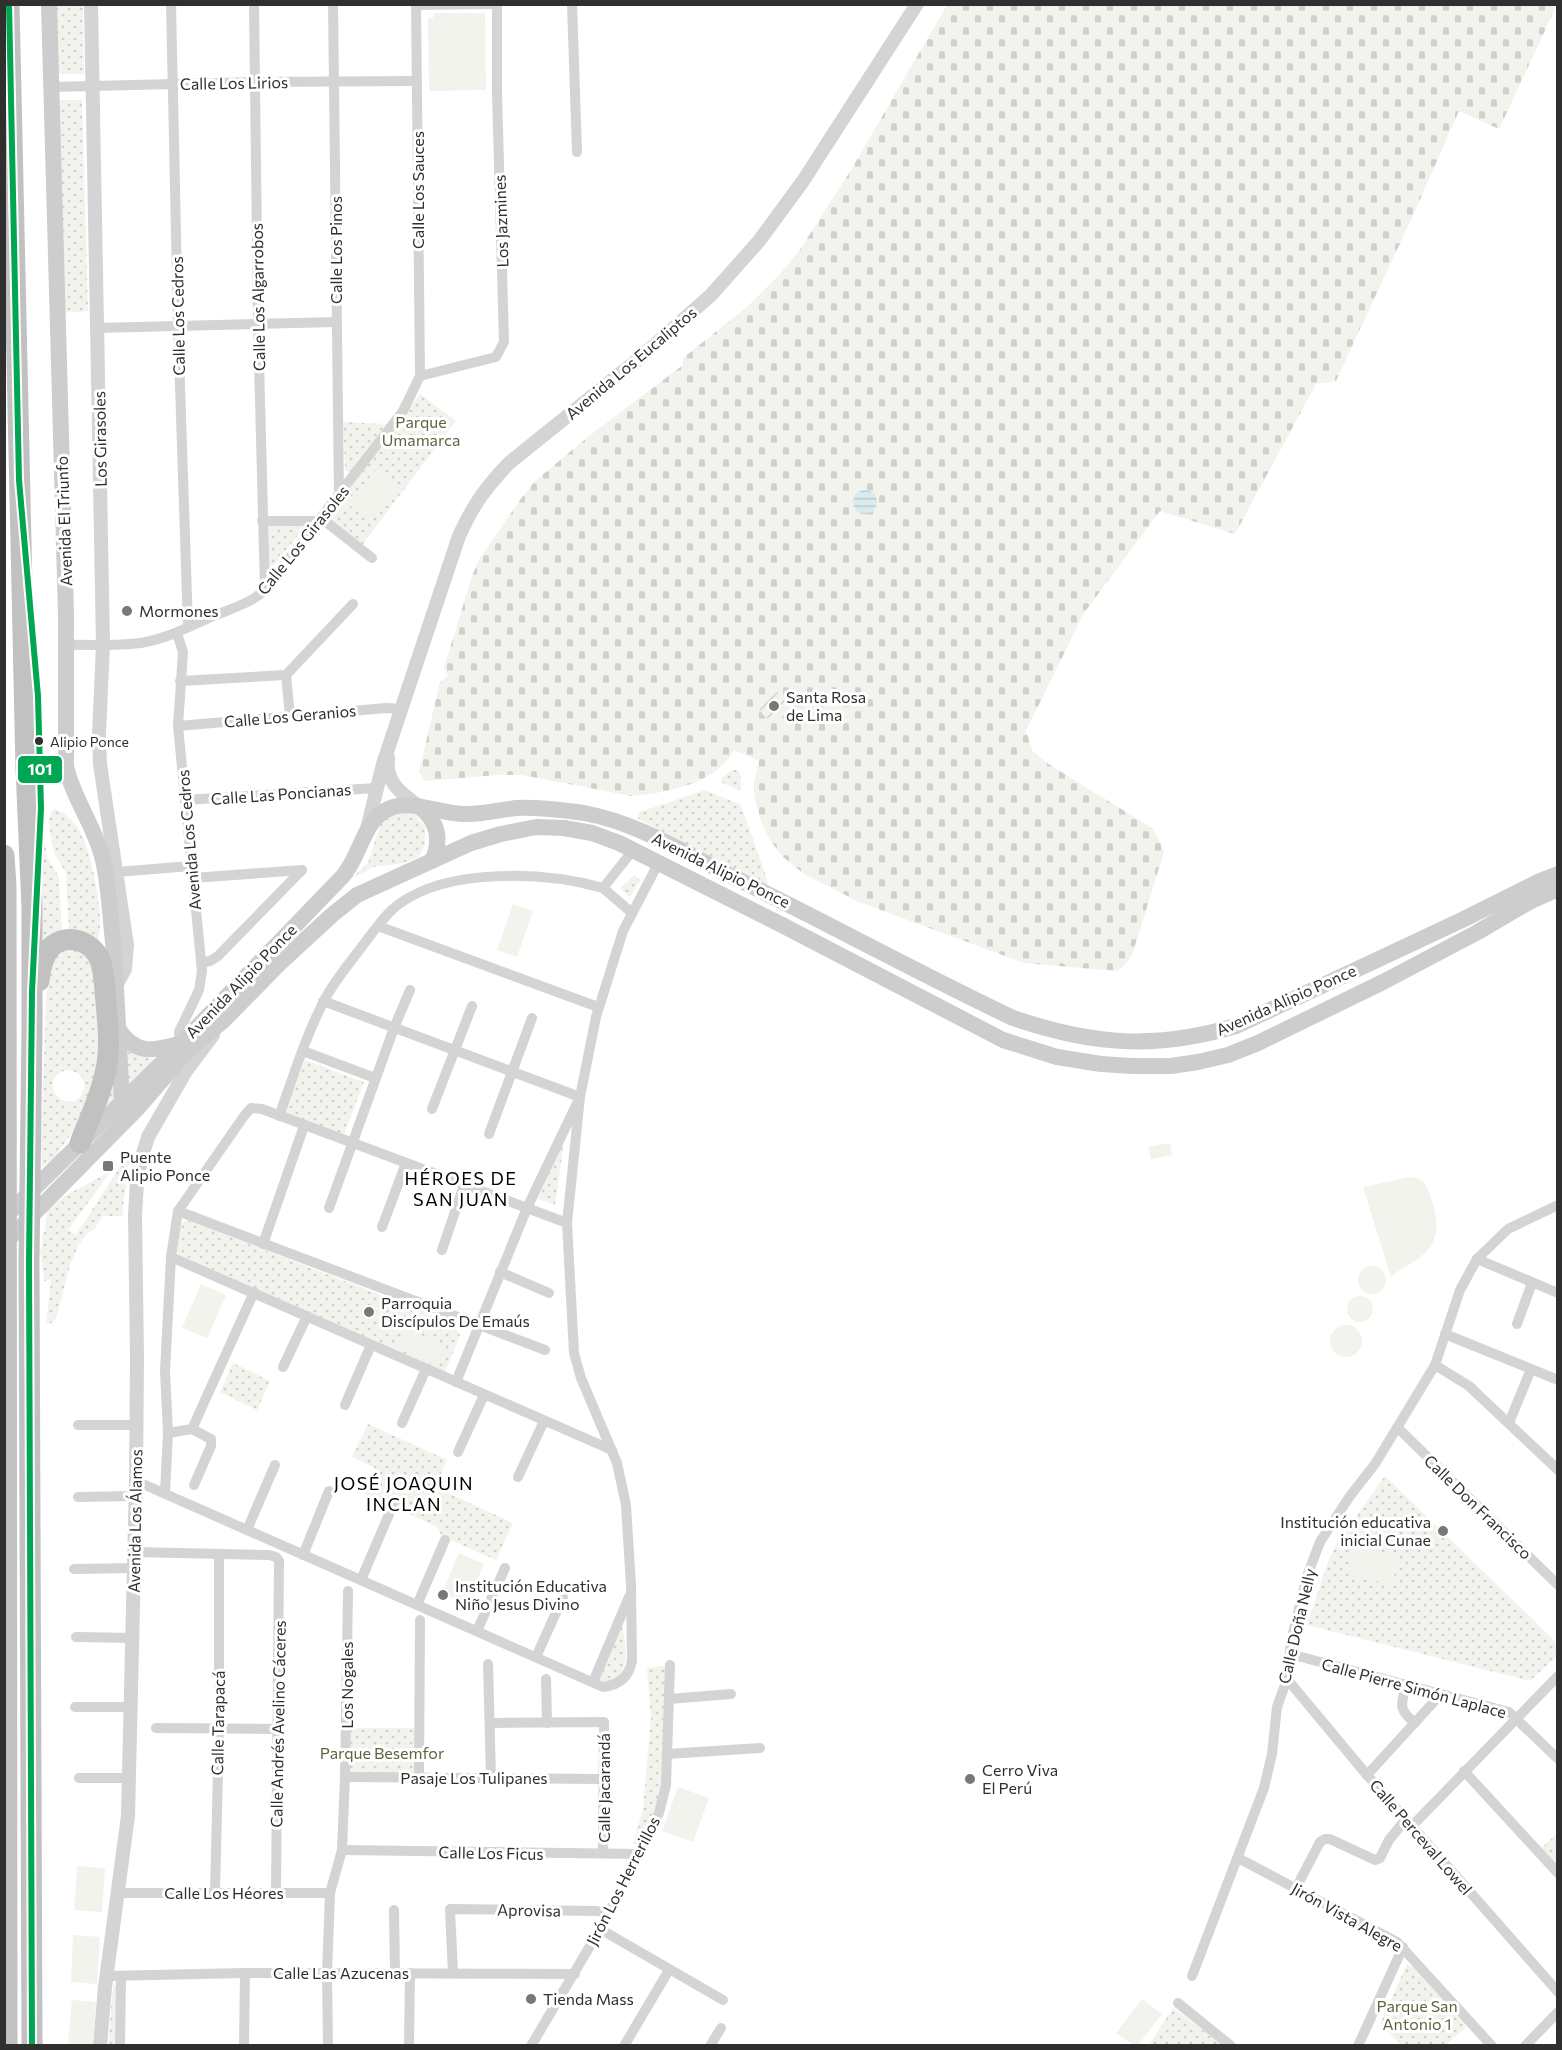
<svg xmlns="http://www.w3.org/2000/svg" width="1562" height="2050" viewBox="0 0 1562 2050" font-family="Commissioner,sans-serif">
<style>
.grass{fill:url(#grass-dots);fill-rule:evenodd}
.cemetery{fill:url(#cemetery-stones)}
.garden{fill:url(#garden-furrows)}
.pitch{fill:#f2f3ed}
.water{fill:url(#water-rules)}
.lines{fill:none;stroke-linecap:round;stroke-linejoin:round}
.minor{stroke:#d4d4d4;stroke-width:10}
.tertiary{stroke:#d4d4d4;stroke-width:14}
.secondary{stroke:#cdcdcd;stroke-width:16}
.motorway{stroke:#c1c1c1;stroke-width:21}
.bus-1-casing{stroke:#fff;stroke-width:10}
.bus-1{stroke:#00a651;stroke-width:6}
.poi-dot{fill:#787878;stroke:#fff;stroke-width:2}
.bus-dot{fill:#2f2f2f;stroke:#fff;stroke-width:2}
.labels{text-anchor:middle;stroke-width:6;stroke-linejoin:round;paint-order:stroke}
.bus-label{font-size:14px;fill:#2f2f2f;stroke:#fff;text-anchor:start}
.street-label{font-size:16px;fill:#2f2f2f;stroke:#fff}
.park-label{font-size:16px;fill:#5a6641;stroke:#fff}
.poi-label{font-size:16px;fill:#2f2f2f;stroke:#fff;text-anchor:start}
.neighbourhood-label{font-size:18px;letter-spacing:1.5px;fill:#000;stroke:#fff}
.line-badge{stroke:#fff;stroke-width:2}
.badge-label{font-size:16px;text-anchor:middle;font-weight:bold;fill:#fff}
</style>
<defs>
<pattern id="grass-dots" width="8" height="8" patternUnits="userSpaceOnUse" patternTransform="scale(1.5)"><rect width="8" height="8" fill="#f2f3ed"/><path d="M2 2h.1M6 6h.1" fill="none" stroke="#d0d1cc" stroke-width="1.8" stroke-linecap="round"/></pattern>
<pattern id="cemetery-stones" width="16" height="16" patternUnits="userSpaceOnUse" patternTransform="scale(1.5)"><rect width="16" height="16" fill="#f2f3ed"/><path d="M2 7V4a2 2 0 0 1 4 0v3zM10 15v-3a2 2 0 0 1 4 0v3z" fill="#d0d1cc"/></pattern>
<pattern id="garden-furrows" width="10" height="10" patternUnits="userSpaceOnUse" patternTransform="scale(1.5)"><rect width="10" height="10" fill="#f2f3ed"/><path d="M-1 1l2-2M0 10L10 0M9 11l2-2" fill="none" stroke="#d0d1cc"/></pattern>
<pattern id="water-rules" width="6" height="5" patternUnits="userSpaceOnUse" patternTransform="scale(1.5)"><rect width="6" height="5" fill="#d9ebee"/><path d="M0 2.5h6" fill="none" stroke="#bbcacc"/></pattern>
</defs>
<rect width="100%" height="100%" fill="#fff"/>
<!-- grass -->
<g class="grass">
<polygon points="53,5 83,5 84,74 54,74"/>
<polygon points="56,100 82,100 88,311 60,313"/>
<polygon points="420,394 456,421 362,545 327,518"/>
<polygon points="343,422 386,424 352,472 346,471 345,467"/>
<polygon points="269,524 306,525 272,568 269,568"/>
<polygon points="731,770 736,770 740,772 741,788 739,791 721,782 722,778"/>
<polygon points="705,790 741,805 768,882 766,887 637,818 640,812"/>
<path d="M55,809C64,811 75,823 79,830C91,849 106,920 98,940L69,932L66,873L54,853L48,820L53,810Z"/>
<polygon points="414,813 425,827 425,844 419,857 404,863 373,867 351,879 368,863 382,820 390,814"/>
<polygon points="42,834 44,836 47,857 59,877 62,934 37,948"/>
<polygon points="634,875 637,877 640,881 630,897 620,888"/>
<path d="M77,947L92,959L100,1025L96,1083L85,1114L56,1156L42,1167L41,1141L47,979L50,967L59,950ZM66,1070C77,1070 88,1078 83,1091C73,1120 31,1083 66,1070Z"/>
<polygon points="116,1038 134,1054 155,1060 99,1114"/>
<polygon points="305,1060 364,1082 343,1137 284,1115"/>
<polygon points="565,1135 555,1205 538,1199"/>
<polygon points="125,1159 129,1160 122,1216 103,1216 95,1228 87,1234 79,1244 71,1262 56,1318 52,1323 46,1324 51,1279 44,1281 40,1249 42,1248 43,1233 45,1232 47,1212 63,1197 111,1171 68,1230 76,1235"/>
<polygon points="185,1221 190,1221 443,1319 456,1329 460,1335 445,1372 179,1255 177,1251 181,1224"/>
<polygon points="233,1363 270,1381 257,1410 220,1392"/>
<polygon points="368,1424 447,1460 435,1487 513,1523 496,1560 442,1536 436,1526 365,1494 375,1468 352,1457"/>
<polygon points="1385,1476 1557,1643 1557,1656 1530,1681 1307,1625 1329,1559 1337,1543"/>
<path d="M622,1625C626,1646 633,1675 607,1683L596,1678Z"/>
<polygon points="670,1665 666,1785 644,1845 633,1844 643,1809 651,1717 647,1668"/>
<polygon points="347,1728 419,1728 419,1777 345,1777"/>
<polygon points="1557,1833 1557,1865 1542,1848"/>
<polygon points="1407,1964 1418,1970 1466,2027 1446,2045 1402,2046 1380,2024"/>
<polygon points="113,1985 116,1985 116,2045 108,2046"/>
<polygon points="1173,2008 1223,2045 1148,2046"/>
</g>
<!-- cemetery -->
<path class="cemetery" d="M947,5H1557L1499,129L1459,111L1414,213L1336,381L1316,384L1235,534L1160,511L1084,613L1026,731L1033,752L1050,765L1152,828L1159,840L1164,852L1133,952L1126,964L1117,971L1024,963L859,902L804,874L783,857L770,840L761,821L754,796V783L759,761L734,750C716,784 667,793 631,796L522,775H498L425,781L419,772L440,682L448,676L444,668L472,576L480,558L520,500L535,481L589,436L683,365V358L747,307L781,273L799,251L851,170Z"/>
<!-- garden -->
<circle class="garden" cx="774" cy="706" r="14"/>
<!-- pitch -->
<g class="pitch">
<polygon points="434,13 485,13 486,90 429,91 428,18 433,18"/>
<polygon points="376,469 397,486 370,521 348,504"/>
<polygon points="513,904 533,911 517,957 497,950"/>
<polygon points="1170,1143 1172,1155 1151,1159 1148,1147"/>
<path d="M1409,1177C1424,1178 1427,1185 1431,1198C1440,1224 1440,1244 1415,1261C1407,1266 1398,1270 1391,1277L1363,1187Z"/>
<circle cx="1372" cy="1280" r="14"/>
<polygon points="201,1284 226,1295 207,1338 182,1328"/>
<circle cx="1360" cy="1309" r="13"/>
<circle cx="1346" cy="1341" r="16"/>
<polygon points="405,1328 446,1346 437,1366 396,1348"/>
<polygon points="1355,1545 1399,1556 1392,1585 1348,1574"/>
<polygon points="459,1553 484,1564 467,1604 442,1594"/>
<polygon points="678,1787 709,1798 693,1842 662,1831"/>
<polygon points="77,1866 105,1868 102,1912 74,1910"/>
<polygon points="73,1935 100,1937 97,1984 71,1982"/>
<polygon points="1142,1999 1162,2014 1138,2045 1133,2045 1116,2033"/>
<polygon points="72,2000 96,2002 93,2045 68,2045"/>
</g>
<!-- water -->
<circle class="water" cx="865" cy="502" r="12"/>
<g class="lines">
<!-- minor -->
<g class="minor">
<polyline points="171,4 178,325 188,627"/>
<polyline points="254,4 258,324 265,590"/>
<polyline points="333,4 339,496"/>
<polyline points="572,4 577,152"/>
<polyline points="416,5 494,4"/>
<polyline points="51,87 256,82 417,81"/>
<polyline points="98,328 336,322"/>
<polyline points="420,376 496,357 504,342 497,93 497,4"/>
<polyline points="321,518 372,558"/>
<polyline points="262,521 318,521"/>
<polyline points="177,633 183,652 178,726 202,971 199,990 179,1032 180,1044"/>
<path d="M66,645C92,644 120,647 146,642C171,637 192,625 216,615C233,608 251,603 265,590L403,411L420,376L416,4"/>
<polyline points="286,675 290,716"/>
<polyline points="180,681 286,675 353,604"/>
<polyline points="178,726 386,708 402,709"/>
<polyline points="185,800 376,788"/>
<polyline points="117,872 191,866"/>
<polyline points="193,878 302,870"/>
<polyline points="603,888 631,912"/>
<polyline points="378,926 598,1007"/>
<polyline points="201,963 210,961 218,956 302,870"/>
<polyline points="303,1051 375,1078"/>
<polyline points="432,1109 472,1006"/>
<path d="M279,1116C293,1078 305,1037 324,1001C334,981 350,963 363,945C374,931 385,914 399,904C450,867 546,872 603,888L634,849"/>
<polyline points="489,1134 532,1018"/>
<polyline points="329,1208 394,1028 410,990"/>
<polyline points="178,1211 545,1350"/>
<polyline points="382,1227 406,1163"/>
<polyline points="263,1244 304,1126"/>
<polyline points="442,1250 464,1185"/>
<polyline points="171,1257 612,1450"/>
<polyline points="1477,1259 1558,1293"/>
<polyline points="500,1272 549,1293"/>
<polyline points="1517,1324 1532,1283"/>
<polyline points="1445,1334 1558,1380"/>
<polyline points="1435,1365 1469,1386 1558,1470"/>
<polyline points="283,1367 307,1316"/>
<polyline points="456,1382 527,1208 580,1097 596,1017 623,931 659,862"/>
<polyline points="345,1405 371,1345"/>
<polyline points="402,1423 426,1369"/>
<polyline points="1509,1423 1531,1369"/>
<polyline points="78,1425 137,1425"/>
<polyline points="1398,1428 1558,1585"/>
<polyline points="192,1429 254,1292"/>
<polyline points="168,1433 192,1429 211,1439 211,1446 194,1485"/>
<polyline points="458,1452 484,1395"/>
<polyline points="518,1477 544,1421"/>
<path d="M136,1481L603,1687C619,1685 629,1677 632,1661L631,1585L626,1505L617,1463L581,1378L574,1353L567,1223L580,1097L323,1001"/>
<polyline points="165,1493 168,1433 165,1371 171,1257 178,1211 244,1116 251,1108 262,1109 567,1223"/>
<polyline points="78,1497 135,1496"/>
<polyline points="247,1530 275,1465"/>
<polyline points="134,1552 269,1555 276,1557 279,1561 276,1892"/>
<polyline points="303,1555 329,1491"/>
<polyline points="74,1569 134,1568"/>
<polyline points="361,1580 393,1505"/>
<polyline points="417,1605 445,1540"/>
<polyline points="477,1631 505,1568"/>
<polyline points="76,1637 132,1638"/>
<polyline points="1290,1654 1509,1712 1558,1759"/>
<polyline points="536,1657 563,1597"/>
<polyline points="488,1664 491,1778"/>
<polyline points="546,1679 547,1723"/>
<polyline points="1287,1679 1367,1775 1558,1992"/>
<polyline points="593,1682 629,1597"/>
<path d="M1406,1685C1401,1704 1398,1710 1415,1723"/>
<polyline points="669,1699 731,1694"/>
<polyline points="75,1707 130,1707"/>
<polyline points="490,1723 604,1722 603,1853"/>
<polyline points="156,1728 278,1729"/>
<polyline points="667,1754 760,1748"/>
<polyline points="1464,1771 1558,1873"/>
<polyline points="1367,1775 1441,1694"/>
<polyline points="345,1777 603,1779"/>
<polyline points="419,1777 420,1620"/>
<polyline points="79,1778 129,1778"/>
<polyline points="1412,1826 1558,1676"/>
<polyline points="342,1850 640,1854"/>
<polyline points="1238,1858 1397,1942 1492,2046"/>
<polyline points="1296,1888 1320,1842 1325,1839 1330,1839 1375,1860 1380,1858 1389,1840 1406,1819"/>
<polyline points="215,1892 219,1729 219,1554"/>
<polyline points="118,1893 330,1893"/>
<polyline points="394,1910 395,1973"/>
<polyline points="600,1929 723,2000"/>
<polyline points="453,1973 450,1909 597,1911 608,1914"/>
<polyline points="107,1976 245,1973 575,1974"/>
<polyline points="1192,1976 1264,1788 1272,1754 1277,1707 1287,1679 1291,1641 1307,1576 1320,1542 1350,1496 1375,1464 1435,1365 1460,1290 1477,1259 1508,1229 1558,1205"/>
<polyline points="1178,2003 1231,2046"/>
<polyline points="120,2046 121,1976"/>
<polyline points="244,2046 245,1973"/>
<polyline points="328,2046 327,1973 330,1893 342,1850 345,1777 348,1591"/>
<polyline points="409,2046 410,1973"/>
<polyline points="531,2046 600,1929 640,1854 659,1813 666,1785 670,1665"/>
<polyline points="624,2046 669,1970"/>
<polyline points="710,2046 721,2028"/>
<polyline points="1358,2046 1403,1947"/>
<polyline points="1525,2046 1558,2012"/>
</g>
<!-- tertiary -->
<g class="tertiary">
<polyline points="91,4 103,644 99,735 100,764 127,945 125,969 116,986"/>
<path d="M388,758C385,783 402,794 420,807"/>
<path d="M367,829L383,764L459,536C473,505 486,487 509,463L641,357L711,295L759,241L803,181L917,4"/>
<polyline points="100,2046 105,1987 128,1816 136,1481 137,1357 135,1216 137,1182 141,1160 148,1137 186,1071 213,1035"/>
</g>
<!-- secondary -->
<g class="secondary">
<path d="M49,4L66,615V766C73,799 95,826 103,860C109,887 110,914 113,942C117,995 119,1049 122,1103"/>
<path d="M420,807C438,822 442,840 432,861"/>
<path d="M119,1030C136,1055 153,1051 179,1044"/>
<path d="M4,1218L174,1051L343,876C359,858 363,825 383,812C405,796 436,813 462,814C480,815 498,810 516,808C538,807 562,810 584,813C634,822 680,850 725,873C822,920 916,972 1013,1018C1093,1045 1154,1050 1236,1026L1462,920L1540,881L1558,874"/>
<polyline points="4,1244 137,1109 188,1050 224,1020 281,962 332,915 357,895 471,843 501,834 536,827 564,828 592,833 619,843 782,925 1003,1040 1057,1057 1101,1064 1132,1066 1171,1066 1198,1062 1228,1055 1258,1043 1383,982 1476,933 1529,902 1558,889"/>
</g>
<!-- motorway -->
<g class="motorway">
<polyline points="9,4 26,768 32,907 32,1028 29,1262 32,2046"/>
<polyline points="4,855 6,887 7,2046"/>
<path d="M39,981C40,970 43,956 51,947C67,932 92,941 100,960C105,973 104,987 106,1001C107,1019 110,1038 108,1056C105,1086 91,1115 80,1143"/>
</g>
<!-- bus-1 casing -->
<g class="bus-1-casing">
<polyline id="bus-1" points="9,4 19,480 38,696 41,808 32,992 29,1262 32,2046"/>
</g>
<!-- bus-1 -->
<use href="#bus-1" class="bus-1"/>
</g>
<!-- markers -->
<g class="poi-dot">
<circle cx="127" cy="611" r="6"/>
<circle cx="774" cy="706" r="6"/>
<rect x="102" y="1160" width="12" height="12" rx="3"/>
<circle cx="369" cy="1312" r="6"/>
<circle cx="1443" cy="1531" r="6"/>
<circle cx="443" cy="1595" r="6"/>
<circle cx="970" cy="1779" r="6"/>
<circle cx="531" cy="1999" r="6"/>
</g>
<circle class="bus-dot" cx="39" cy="741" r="5"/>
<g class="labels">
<!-- bus labels -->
<g class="bus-label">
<text x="50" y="747">Alipio Ponce</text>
</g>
<!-- street labels -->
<g class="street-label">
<text transform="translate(234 83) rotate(-1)" y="6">Calle Los Lirios</text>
<text transform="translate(418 190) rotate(-90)" y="6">Calle Los Sauces</text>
<text transform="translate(501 221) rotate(-92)" y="6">Los Jazmines</text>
<text transform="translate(336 250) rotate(-90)" y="6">Calle Los Pinos</text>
<text transform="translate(258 297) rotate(-91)" y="6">Calle Los Algarrobos</text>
<text transform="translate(178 316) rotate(-91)" y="6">Calle Los Cedros</text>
<text transform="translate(631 363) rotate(-40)" y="6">Avenida Los Eucaliptos</text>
<text transform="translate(100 439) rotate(-91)" y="6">Los Girasoles</text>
<text transform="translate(64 521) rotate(-92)" y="6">Avenida El Triunfo</text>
<text transform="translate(303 540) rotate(-51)" y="6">Calle Los Girasoles</text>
<text transform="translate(290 716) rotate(-5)" y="6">Calle Los Geranios</text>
<text transform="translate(281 794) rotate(-4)" y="6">Calle Las Poncianas</text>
<text transform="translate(189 840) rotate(-95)" y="6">Avenida Los Cedros</text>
<text transform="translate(721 870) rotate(26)" y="6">Avenida Alipio Ponce</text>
<text transform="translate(241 981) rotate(-46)" y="6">Avenida Alipio Ponce</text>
<text transform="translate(1286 1000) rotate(-24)" y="6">Avenida Alipio Ponce</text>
<text transform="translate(1478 1507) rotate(44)" y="6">Calle Don Francisco</text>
<text transform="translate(135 1521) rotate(-89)" y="6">Avenida Los Álamos</text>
<text transform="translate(1297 1626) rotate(-77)" y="6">Calle Doña Nelly</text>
<text transform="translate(347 1685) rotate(-90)" y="6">Los Nogales</text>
<text transform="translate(1414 1688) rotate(15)" y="6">Calle Pierre Simón Laplace</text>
<text transform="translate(218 1723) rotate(-89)" y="6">Calle Tarapacá</text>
<text transform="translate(278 1724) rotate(-89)" y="6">Calle Andrés Avelino Cáceres</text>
<text x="474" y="1784">Pasaje Los Tulipanes</text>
<text transform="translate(604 1788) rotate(-90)" y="6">Calle Jacarandá</text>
<text transform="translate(1421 1837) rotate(49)" y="6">Calle Perceval Lowel</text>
<text transform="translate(491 1853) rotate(1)" y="6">Calle Los Ficus</text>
<text transform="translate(623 1881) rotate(-63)" y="6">Jirón Los Herrerillos</text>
<text x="224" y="1899">Calle Los Héores</text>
<text transform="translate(529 1910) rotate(1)" y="6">Aprovisa</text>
<text transform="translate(1347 1917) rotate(29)" y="6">Jirón Vista Alegre</text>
<text x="341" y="1979">Calle Las Azucenas</text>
</g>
<!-- park labels -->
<g class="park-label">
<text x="421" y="428">Parque<tspan x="421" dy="18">Umamarca</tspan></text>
<text x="382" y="1759">Parque Besemfor</text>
<text x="1417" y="2012">Parque San<tspan x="1417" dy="18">Antonio 1</tspan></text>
</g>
<!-- poi labels -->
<g class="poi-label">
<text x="139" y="617">Mormones</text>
<text x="786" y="703">Santa Rosa<tspan x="786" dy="18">de Lima</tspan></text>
<text x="120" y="1163">Puente<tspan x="120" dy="18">Alipio Ponce</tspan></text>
<text x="381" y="1309">Parroquia<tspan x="381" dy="18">Discípulos De Emaús</tspan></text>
<text x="1431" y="1528" text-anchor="end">Institución educativa<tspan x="1431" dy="18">inicial Cunae</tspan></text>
<text x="455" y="1592">Institución Educativa<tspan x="455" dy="18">Niño Jesus Divino</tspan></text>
<text x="982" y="1776">Cerro Viva<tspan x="982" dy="18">El Perú</tspan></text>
<text x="543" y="2005">Tienda Mass</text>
</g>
<!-- neighbourhood labels -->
<g class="neighbourhood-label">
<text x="461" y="1185">HÉROES DE<tspan x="461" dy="21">SAN JUAN</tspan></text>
<text x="404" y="1490">JOSÉ JOAQUIN<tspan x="404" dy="21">INCLAN</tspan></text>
</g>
</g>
<rect class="line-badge" x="17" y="755" width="46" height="29" rx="6" fill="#00a651"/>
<g class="badge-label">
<text x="40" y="775">101</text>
</g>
<!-- border -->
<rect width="1562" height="2050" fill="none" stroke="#2f2f2f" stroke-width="12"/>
</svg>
